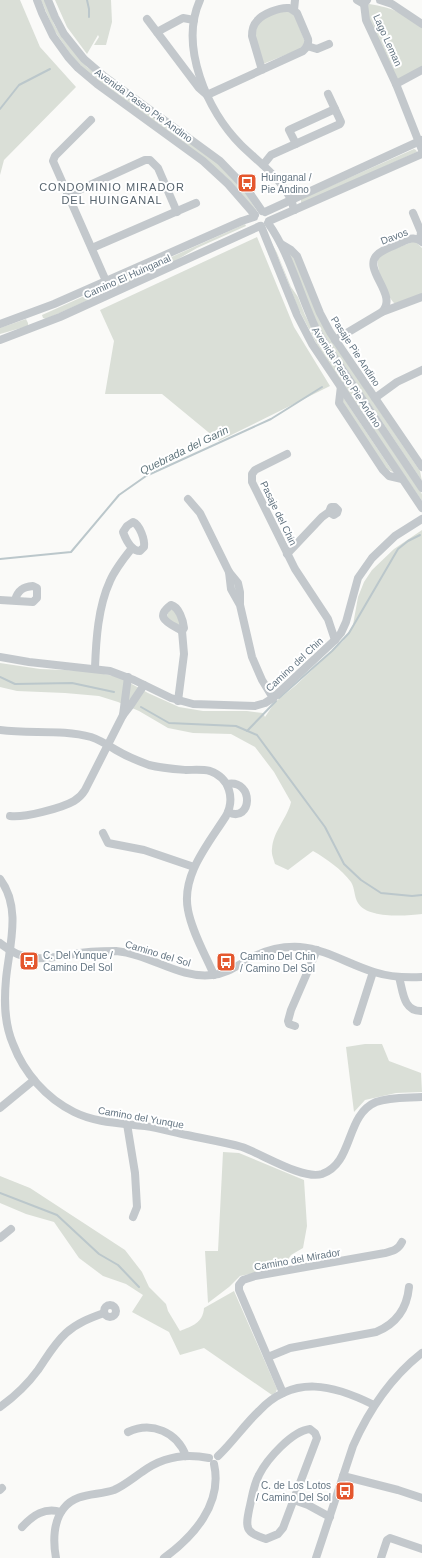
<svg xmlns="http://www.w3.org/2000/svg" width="422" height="1558" viewBox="0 0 422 1558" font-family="Helvetica,sans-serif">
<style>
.green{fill:#dadfd7}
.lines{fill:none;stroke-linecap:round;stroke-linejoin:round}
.stream{stroke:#bbc7cb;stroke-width:2}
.minor{stroke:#c3c8cc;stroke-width:8}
.labels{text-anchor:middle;stroke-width:4;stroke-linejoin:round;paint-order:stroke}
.street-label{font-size:10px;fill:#657683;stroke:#fff}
.poi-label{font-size:10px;fill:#657683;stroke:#fff;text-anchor:start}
.neighbourhood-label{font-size:11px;letter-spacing:1px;fill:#57646e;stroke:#fff}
.water-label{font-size:11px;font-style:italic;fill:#60757c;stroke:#fff}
</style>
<rect width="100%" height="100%" fill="#fafaf8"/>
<!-- green -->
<g class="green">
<polygon points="0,0 20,0 40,47 76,87 4,160 0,175"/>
<polygon points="41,0 45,0 54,24 63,39 87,67 220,165 245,192 257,211 254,210 241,193 226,177 89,74 71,55 54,30"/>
<polygon points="55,0 111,0 112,22 106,45 94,45 99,37 98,35 87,54 67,27"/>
<path d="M369,4C394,8 402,13 422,27V67L397,80L363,11Z"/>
<path d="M288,11L295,16L305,42L300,49L263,64C259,49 248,26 266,16C272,12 282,12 288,11Z"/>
<polygon points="414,149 416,150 417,152 301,204 301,199"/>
<polygon points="245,224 246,226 197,248 173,262 46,319 43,318 42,315"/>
<polygon points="268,236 277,253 291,287 298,297 305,315 321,345 422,494 422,501 323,356 298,308 281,264"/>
<polygon points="257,237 294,327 330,386 219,441 162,394 105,394 114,341 100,310"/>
<path d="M415,241L422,248V294L396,303H394C386,294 376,270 378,258L384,253Z"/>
<polygon points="288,253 294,256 328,335 420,471 422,481 320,329 313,314"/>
<polygon points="26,319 28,323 28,326 0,334 0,328"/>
<polygon points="341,394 393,472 384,468 341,404"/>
<path d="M422,530V914C406,916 368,919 358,903C354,897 355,888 351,882C341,869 327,859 313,851L288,870L275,864C274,860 271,854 272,849C273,831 287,819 291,802L274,772L255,747L231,734L193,733L168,728L139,711L118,702L99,696L65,693L17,691L0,687V663L40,669L89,671L119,677L148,693L179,707L203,711H247L263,713L265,717L275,702L295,686L343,641L353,625L358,597L364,582L372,570L394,549Z"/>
<polygon points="174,609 182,628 166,620 169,610"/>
<polygon points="365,1044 382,1044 389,1061 421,1073 422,1092 396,1093 365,1100 354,1112 346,1047"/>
<polygon points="223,1152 239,1153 304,1180 307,1226 303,1248 291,1255 283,1267 240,1276 229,1287 208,1303 205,1251 218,1251"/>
<path d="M0,1176L30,1188L125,1250L142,1272L149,1287L166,1304L168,1311L180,1331C192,1326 203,1323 204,1308L234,1291L277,1389L276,1392L272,1395L204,1348L180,1355L169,1332L132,1312L143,1295L126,1284L103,1276L79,1258L54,1222L26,1214L0,1203Z"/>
</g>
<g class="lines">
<!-- stream -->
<g class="stream">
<polyline points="87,0 89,9 89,17"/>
<polyline points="0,109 19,85 50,69"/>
<polyline points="0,559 71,552 119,495 146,476 271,419 322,387"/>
<polyline points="0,677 15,684 72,683 114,692"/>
<polyline points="279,698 332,651 349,633 398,549 408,541 420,535"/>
<polyline points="141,707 169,723 236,726 257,735 325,827 344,864 361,880 381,893 412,896 422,895"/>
<polyline points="247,731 276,701"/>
<polyline points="0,1193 57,1215 99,1254 118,1265 139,1287"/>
</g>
<!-- minor -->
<g class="minor">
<polyline points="37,0 42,13 53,36 68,57 78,68 97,84 203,161 228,184 255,215"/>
<polyline points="48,0 55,17 64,34 84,59 105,77 220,161 247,189 262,211"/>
<path d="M200,0C179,46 207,111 241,145C258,162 290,184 294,210"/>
<polyline points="357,0 364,4"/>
<polyline points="367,0 364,4 366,20 396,84 422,150"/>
<polyline points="380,0 392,4 422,24"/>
<polyline points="294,10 295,0"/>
<path d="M147,19L199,88L207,95L303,51C306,48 309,44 308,39L297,13C294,11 292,9 289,8C280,7 262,14 257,21C253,25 252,31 252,36L262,70"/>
<polyline points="157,32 183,18 194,20"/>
<polyline points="307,46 317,49 329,44"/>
<polyline points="396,84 422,70"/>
<polyline points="91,120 55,156 53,161 106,281"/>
<polyline points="296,144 289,130 335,109"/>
<polyline points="263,165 271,155 340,124 341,122 328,94"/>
<polyline points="68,195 145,160 150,160 158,168 177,212"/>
<polyline points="265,212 422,140"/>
<polyline points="413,213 421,232 420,240"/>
<polyline points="269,221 422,154"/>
<path d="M268,223C291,255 300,297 318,333L422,488"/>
<polyline points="261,226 297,315 312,344 422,508"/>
<polyline points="281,244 291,250 297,256 320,313 330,332 422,467"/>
<polyline points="92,248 196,203"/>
<path d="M382,312C399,295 362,270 377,255C383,249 394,246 402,242C409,239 415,236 422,242"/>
<polyline points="0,324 54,304 242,221 254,217"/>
<polyline points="0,340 60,317 260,226"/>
<polyline points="335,340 382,312 422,297"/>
<polyline points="341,386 339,403 383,470 389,476 402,479"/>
<polyline points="375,398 397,382 422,370"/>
<polyline points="287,454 255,470 252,474 252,482 295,569 328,619 335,640"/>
<polyline points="188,499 200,513 229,572 238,583 240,592 240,603"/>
<path d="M133,522C140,525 145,540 144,547L140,551C131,551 126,540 123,532L127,526Z"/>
<polyline points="287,554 322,517 329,512 331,507 335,507 338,510 337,513 334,515 329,512"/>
<polyline points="229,572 231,589 240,605 252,657 262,680 273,698"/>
<path d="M0,600L33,602L37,598V588L33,586C23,587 18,590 15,600"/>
<path d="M171,605C179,607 183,620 184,628L182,631C172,624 152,619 171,605Z"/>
<polyline points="0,657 29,662 110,671 134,680 171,698 193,704 255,706 265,703 273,698 335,640 341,633 346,622 358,578 372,558 395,536 422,519"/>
<path d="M95,668C96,640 98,607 110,581C115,569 124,558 132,548"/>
<polyline points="178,701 184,654 182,631"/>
<polyline points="123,715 128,677"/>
<path d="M0,730C30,734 62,729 91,737C100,740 108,745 116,750C126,756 138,761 149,765C161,768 174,769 186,770C194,770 202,769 210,771C230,778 235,799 226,816C209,843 181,875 188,910C192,932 205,954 214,975"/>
<path d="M227,784C255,779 252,824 228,812"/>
<path d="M10,816C24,818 62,808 74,801C79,798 82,795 85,790L123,715L130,706L144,685"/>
<polyline points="103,833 108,843 144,850 194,867"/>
<path d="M0,879C22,908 9,947 6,979C4,1001 4,1023 13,1044C24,1073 46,1098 74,1112C96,1123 120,1123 145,1126C159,1128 173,1132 187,1135C205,1139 224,1142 242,1147C262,1154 303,1180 322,1174C354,1163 345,1115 376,1102C390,1097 407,1098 422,1097"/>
<path d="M0,943C25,964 45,959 74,954C88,951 102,951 116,951C150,954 179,979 212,975C227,974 238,965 251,958C266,950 283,946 300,947C326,949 350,965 374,972C390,977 406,978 422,977"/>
<path d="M399,977C403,991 403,1012 422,1011"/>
<polyline points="357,1022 373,972"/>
<polyline points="295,1026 289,1024 288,1021 291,1010 317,950"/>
<polyline points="0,1108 34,1080"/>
<polyline points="127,1124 135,1173 137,1207 133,1217"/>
<polyline points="0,1238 11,1229"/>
<circle cx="110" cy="1311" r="6"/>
<path d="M268,1357L290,1348L376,1332C396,1324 407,1308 409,1287"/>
<path d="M283,1393L239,1290V1285L243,1280L255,1276L385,1253C393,1251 398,1250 402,1242"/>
<path d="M0,1407C14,1397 27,1385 38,1370C47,1357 54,1344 66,1333C77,1323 90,1318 104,1313"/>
<path d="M310,1429L315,1433L317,1438L283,1528L278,1534L266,1539C261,1537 253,1535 250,1531C245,1526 248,1516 249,1510C252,1498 253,1486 259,1475C267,1459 292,1431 310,1429Z"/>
<path d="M128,1432C152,1421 177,1432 186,1456"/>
<path d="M218,1456C233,1442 244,1425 259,1411C294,1374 334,1385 374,1405"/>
<polyline points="343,1476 398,1490 422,1498"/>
<polyline points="0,1490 2,1488"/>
<polyline points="294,1500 308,1505 330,1517"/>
<path d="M22,1527C33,1515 45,1507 61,1512"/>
<path d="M56,1558C53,1542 53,1521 64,1508C77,1492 97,1496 114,1490C125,1485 133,1478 142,1472C162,1457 185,1453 209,1458"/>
<path d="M164,1558C193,1537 223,1504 214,1464"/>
<path d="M316,1558L353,1446C369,1410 390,1378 422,1353"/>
<polyline points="381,1558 387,1540 390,1538 422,1549"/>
</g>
</g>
<!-- icons -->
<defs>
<g id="bus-square" transform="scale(1)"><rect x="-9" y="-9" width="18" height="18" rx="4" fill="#e4572e" stroke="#fff"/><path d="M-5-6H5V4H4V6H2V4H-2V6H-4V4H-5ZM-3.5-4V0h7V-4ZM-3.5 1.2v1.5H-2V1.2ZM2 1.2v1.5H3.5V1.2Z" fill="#fff"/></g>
</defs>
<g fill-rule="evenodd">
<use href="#bus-square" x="247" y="183"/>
<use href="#bus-square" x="29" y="961"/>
<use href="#bus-square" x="226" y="962"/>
<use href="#bus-square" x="345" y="1491"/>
</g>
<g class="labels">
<!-- street labels -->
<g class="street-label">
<text transform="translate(388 40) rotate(66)" y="4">Lago Leman</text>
<text transform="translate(144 105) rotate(36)" y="4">Avenida Paseo Pie Andino</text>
<text transform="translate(394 236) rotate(-21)" y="4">Davos</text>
<text transform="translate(127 276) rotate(-24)" y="4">Camino El Huinganal</text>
<text transform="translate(356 351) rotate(57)" y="4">Pasaje Pie Andino</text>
<text transform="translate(347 377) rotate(57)" y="4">Avenida Paseo Pie Andino</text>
<text transform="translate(279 513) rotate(64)" y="4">Pasaje del Chin</text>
<text transform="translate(294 664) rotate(-43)" y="4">Camino del Chin</text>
<text transform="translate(158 953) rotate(17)" y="4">Camino del Sol</text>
<text transform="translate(141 1117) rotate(10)" y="4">Camino del Yunque</text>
<text transform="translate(297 1259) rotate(-10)" y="4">Camino del Mirador</text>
</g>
<!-- poi labels -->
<g class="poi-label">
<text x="261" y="181">Huinganal /<tspan x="261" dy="12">Pie Andino</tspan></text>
<text x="43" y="959">C. Del Yunque /<tspan x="43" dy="12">Camino Del Sol</tspan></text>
<text x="240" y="960">Camino Del Chin<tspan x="240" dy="12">/ Camino Del Sol</tspan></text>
<text x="331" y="1489" text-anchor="end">C. de Los Lotos<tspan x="331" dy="12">/ Camino Del Sol</tspan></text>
</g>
<!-- neighbourhood labels -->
<g class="neighbourhood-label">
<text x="112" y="191">CONDOMINIO MIRADOR<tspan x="112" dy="13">DEL HUINGANAL</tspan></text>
</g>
<!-- water labels -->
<g class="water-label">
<text transform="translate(184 450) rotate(-26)" y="4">Quebrada del Garin</text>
</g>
</g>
</svg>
